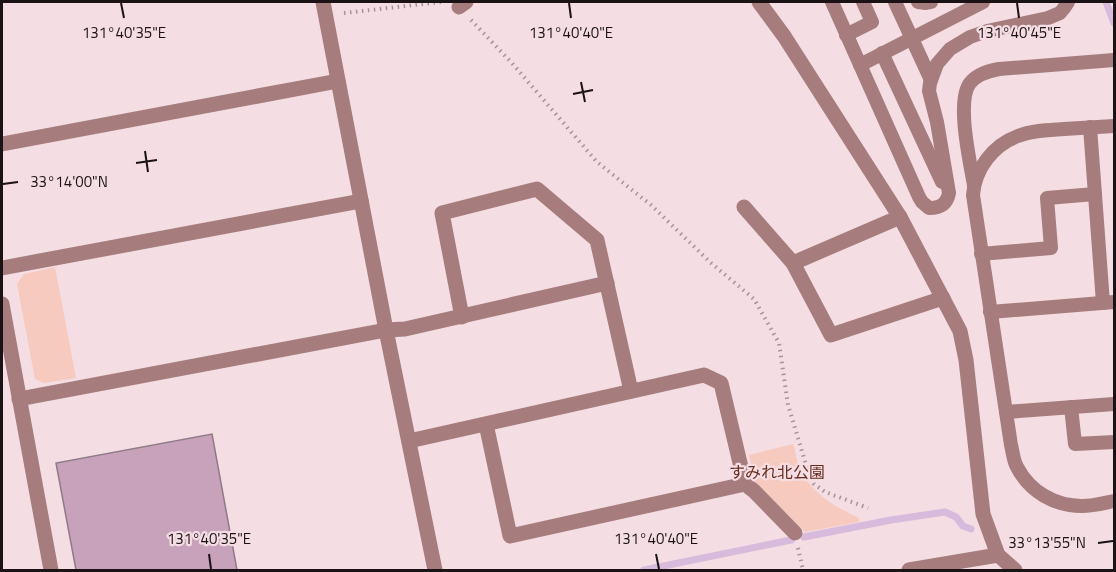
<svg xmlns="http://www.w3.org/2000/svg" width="1116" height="572" viewBox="0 0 1116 572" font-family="'Titillium Web','Noto Sans JP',sans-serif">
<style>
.green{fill:#f6cabe}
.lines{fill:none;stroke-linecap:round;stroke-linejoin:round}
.stream{stroke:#d7badc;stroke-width:7}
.building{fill:#c8a1ba;stroke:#8d7b86;stroke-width:1.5}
.path{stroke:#a59398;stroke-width:4;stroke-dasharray:1.5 4.5;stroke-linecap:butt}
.service{stroke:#a67c7d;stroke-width:14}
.minor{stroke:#a67c7d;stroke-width:15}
.tertiary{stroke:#a67c7d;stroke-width:15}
.ticks{fill:none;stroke:#1a1214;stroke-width:2}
.labels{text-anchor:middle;stroke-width:4.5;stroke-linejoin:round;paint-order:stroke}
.park-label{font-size:16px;fill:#662d1e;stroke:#f4dde3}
.ticks-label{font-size:15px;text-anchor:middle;fill:#1a1214;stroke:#f4dde3;stroke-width:4.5;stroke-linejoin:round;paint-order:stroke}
</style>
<rect width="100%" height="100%" fill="#f4dde3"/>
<!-- green -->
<g class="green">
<polygon points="55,267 76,378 44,383 35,379 17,284 24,274"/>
<path d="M793,444C796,453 797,463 801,471C815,496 834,506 859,518V522L805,532L755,482L749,455Z"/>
</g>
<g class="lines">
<!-- stream -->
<g class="stream">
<polyline points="1106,2 1114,23"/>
<polyline points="804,537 891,520 945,512 956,517 963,526 971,529"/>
<polyline points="644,570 791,540"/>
</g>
</g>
<!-- building -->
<polygon class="building" points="212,434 237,570 76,570 56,463"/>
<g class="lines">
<!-- path -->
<g class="path">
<polyline points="344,13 441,2"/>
<polyline points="471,20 511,62 597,162 651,205 711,263 754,299 779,343 788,405 807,468 814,484 825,492 868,508"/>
<polyline points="798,548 803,570"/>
</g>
<!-- service -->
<g class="service">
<path d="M832,2L919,197L922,202L929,208C940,208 947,204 949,193L937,122L929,91L930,83L937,64L950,49L970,37L987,31L1048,18L1060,13L1064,8L1068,2"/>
<polyline points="895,2 931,80"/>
<polyline points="918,2 926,3 931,2"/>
<polyline points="846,35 872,22 863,2"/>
<polyline points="882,53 942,182"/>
<polyline points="860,65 983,2"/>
<path d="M1114,126C1098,127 1081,128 1064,129C1049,130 1032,130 1018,136C993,145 975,169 973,195L1011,445C1013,452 1013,460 1017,467C1030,492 1055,506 1082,506C1093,506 1104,503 1114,501"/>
<polyline points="1090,127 1103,303"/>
<path d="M974,185C970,162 956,101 970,83C977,74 988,71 999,69L1114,60"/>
<polyline points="981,254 1051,248 1047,198 1095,194"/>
<polyline points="990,312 1114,302"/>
<polyline points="1071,407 1075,444 1114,442"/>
<polyline points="1006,412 1114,404"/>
</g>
<!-- minor -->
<g class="minor">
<polyline points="759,2 784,36 900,217 960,331 966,360 983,514 998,555 1015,570"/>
<polyline points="459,7 466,2"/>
<polyline points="2,144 338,81"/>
<polyline points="744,207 793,263 831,335 943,298"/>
<polyline points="793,263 900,217"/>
<polyline points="2,268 361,201"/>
<polyline points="2,304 51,570"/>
<polyline points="462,317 442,213 537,189 597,240 631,391"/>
<polyline points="19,399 386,330 405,329 607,283"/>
<polyline points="409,441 704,375 721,383 745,484 510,536 486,424"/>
<polyline points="745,484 754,491 795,533"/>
<polyline points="909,570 998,555"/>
</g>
<!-- tertiary -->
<polyline class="tertiary" points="323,2 386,330 435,570"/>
</g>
<!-- ticks -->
<path class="ticks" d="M121,3L124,18M569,3L571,18M1017,3L1019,18M581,82L585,102M573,94L593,90M145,151L148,172M136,163L157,160M3,184L18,182M1098,543L1113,541M209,554L211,569M656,554L659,569"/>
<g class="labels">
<!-- park labels -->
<g class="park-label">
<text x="777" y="478">すみれ北公園</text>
</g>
</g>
<g class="ticks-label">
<text x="124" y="38">131°40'35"E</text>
<text x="571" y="38">131°40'40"E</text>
<text x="1019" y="38">131°40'45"E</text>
<text x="69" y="187">33°14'00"N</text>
<text x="209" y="544">131°40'35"E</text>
<text x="656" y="544">131°40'40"E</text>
<text x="1047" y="548">33°13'55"N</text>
</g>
<!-- border -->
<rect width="1116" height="572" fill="none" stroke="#1a1214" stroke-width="6"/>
</svg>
